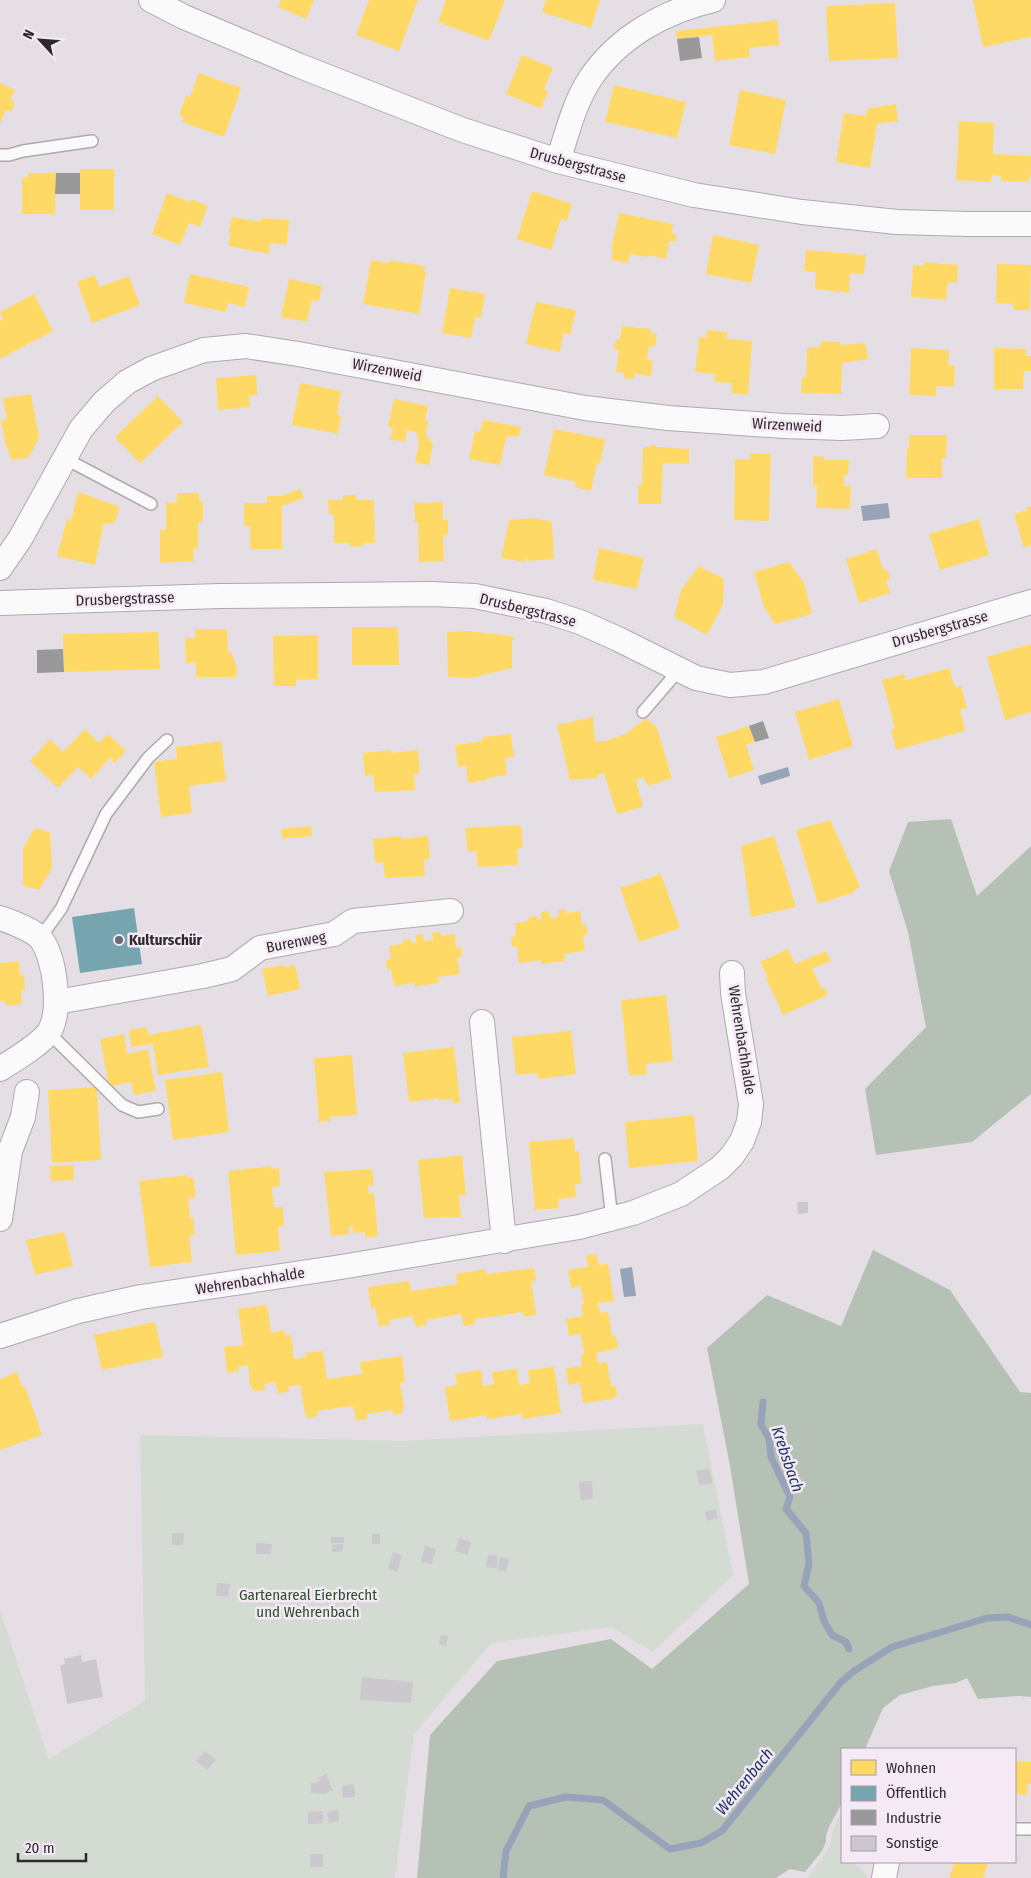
<svg xmlns="http://www.w3.org/2000/svg" width="1031" height="1878" viewBox="0 0 1031 1878" font-family="'Fira Sans Condensed',sans-serif">
<style>
.green{fill:#d3dbd3}
.forest{fill:#b5c1b5}
.water{fill:#97a3b8}
.homes{fill:#ffd966}
.public{fill:#76a5af}
.industry{fill:#999}
.lines{fill:none;stroke-linecap:round;stroke-linejoin:round}
.stream{stroke:#97a3b8;stroke-width:7}
.building{fill:#cbc8ce}
.lane-casing{stroke:#ada9ad;stroke-width:14}
.street-casing{stroke:#ada9ad;stroke-width:26}
.lane{stroke:#fbfafb;stroke-width:11}
.street{stroke:#fbfafb;stroke-width:24}
.poi-dot{fill:#6e696e;stroke:#f5e9f6;stroke-width:2}
.labels{text-anchor:middle;stroke-width:5;stroke-linejoin:round;paint-order:stroke}
.street-label{font-size:15px;fill:#2e292e;stroke:#f5e9f6}
.poi-label{font-size:15px;font-weight:bold;fill:#2e292e;stroke:#f5e9f6;text-anchor:start}
.park-label{font-size:15px;fill:#29512b;stroke:#f5e9f6}
.water-label{font-size:16px;font-style:italic;fill:#18335b;stroke:#f5e9f6}
</style>
<rect width="100%" height="100%" fill="#e5dfe5"/>
<!-- green -->
<g class="green">
<polygon points="703,1424 733,1575 653,1652 611,1627 491,1643 414,1734 395,1878 0,1878 0,1610 49,1759 145,1701 140,1435 402,1441"/>
<polygon points="842,1811 842,1862 853,1862 867,1875 866,1878 807,1878 829,1848 834,1827"/>
</g>
<!-- forest -->
<g class="forest">
<polygon points="951,819 977,896 1031,846 1031,1094 972,1142 876,1155 865,1089 926,1027 908,932 889,871 908,822"/>
<polygon points="873,1250 950,1290 1020,1392 1031,1393 1031,1697 1019,1696 978,1699 967,1678 956,1683 933,1686 900,1695 883,1708 865,1749 842,1749 842,1803 830,1825 826,1835 826,1842 822,1851 805,1872 790,1869 776,1878 417,1878 430,1735 497,1661 611,1639 652,1669 749,1584 730,1466 707,1348 767,1295 841,1326"/>
</g>
<!-- water -->
<g class="water">
<polygon points="888,503 890,518 863,521 861,506"/>
<polygon points="788,767 790,776 761,785 758,776"/>
<polygon points="632,1267 636,1296 624,1297 620,1269"/>
</g>
<!-- homes -->
<g class="homes">
<polygon points="281,0 314,0 306,19 278,7"/>
<polygon points="369,0 418,0 399,51 356,35"/>
<polygon points="446,0 505,0 489,41 438,22"/>
<polygon points="546,0 600,0 591,28 542,12"/>
<polygon points="973,0 1031,0 1031,37 983,47"/>
<polygon points="895,3 898,58 829,61 826,6"/>
<polygon points="777,20 780,45 749,48 750,57 715,61 712,35 677,39 676,31"/>
<polygon points="522,55 553,68 544,89 548,91 541,109 506,94"/>
<polygon points="199,73 241,88 224,137 182,122 184,117 179,115 186,96 190,97"/>
<polygon points="0,83 15,90 10,100 15,102 11,112 6,110 0,123"/>
<polygon points="614,85 686,102 677,138 605,122"/>
<polygon points="740,90 786,100 775,154 729,145"/>
<polygon points="896,104 898,121 877,124 870,168 836,162 844,113 866,116 867,109"/>
<polygon points="959,121 994,123 993,154 1031,156 1031,174 1028,182 1001,181 1001,176 992,175 991,182 956,180"/>
<rect x="80" y="169" width="34" height="41"/>
<polygon points="28,173 56,173 55,214 22,214 22,177 28,177"/>
<polygon points="532,191 572,204 567,221 561,219 551,250 517,239"/>
<polygon points="167,193 190,202 191,199 208,206 200,227 189,223 180,245 152,234"/>
<polygon points="619,213 673,224 671,233 677,234 675,242 669,241 666,259 648,255 648,257 630,254 628,263 611,260 613,250 611,250"/>
<polygon points="232,217 261,222 261,218 289,220 287,245 270,243 269,254 228,246 231,233 228,233"/>
<polygon points="713,235 759,245 751,283 706,274"/>
<polygon points="806,250 866,255 864,274 850,273 849,293 815,289 816,272 804,271"/>
<polygon points="371,260 389,263 390,260 425,266 424,272 426,272 419,314 363,304"/>
<polygon points="924,262 958,265 957,283 948,282 946,300 911,297 913,265 924,266"/>
<polygon points="997,264 1031,265 1030,310 1014,310 1013,304 996,303"/>
<polygon points="190,274 249,287 245,307 228,303 226,312 184,303"/>
<polygon points="95,275 99,287 129,276 140,305 92,323 77,282"/>
<polygon points="289,279 322,286 319,301 312,300 307,322 281,317"/>
<polygon points="450,288 485,294 481,318 475,317 471,338 442,333"/>
<polygon points="34,294 53,331 0,359 0,321 3,319 0,312"/>
<polygon points="536,302 576,310 570,335 563,333 560,352 526,344"/>
<polygon points="622,326 651,329 650,333 657,334 655,347 649,346 647,360 653,361 651,376 634,374 634,379 624,378 624,373 616,372 619,350 614,350 616,339 620,340"/>
<polygon points="707,330 727,332 726,339 752,341 748,395 731,393 732,383 714,382 715,374 695,372 699,337 706,338"/>
<polygon points="821,341 840,342 841,345 865,343 868,359 842,363 841,394 801,393 802,377 806,377 807,347 820,347"/>
<polygon points="911,348 949,350 948,365 955,366 954,387 936,386 936,396 909,395"/>
<polygon points="994,348 1026,349 1026,356 1031,356 1031,371 1024,371 1023,389 994,389"/>
<polygon points="256,375 257,395 249,396 250,407 218,410 216,378"/>
<polygon points="300,383 341,391 337,415 341,416 338,434 292,425"/>
<polygon points="31,394 39,438 28,458 11,460 4,437 1,420 7,419 3,398"/>
<polygon points="158,396 183,422 140,463 115,437"/>
<polygon points="394,399 428,406 425,421 428,422 426,434 433,445 429,465 415,463 419,442 416,432 407,430 405,442 390,439 393,428 388,427"/>
<polygon points="483,420 521,427 519,436 506,437 500,465 469,459 475,431 480,432"/>
<polygon points="554,429 605,439 600,464 597,463 591,491 575,487 576,482 544,475"/>
<polygon points="909,435 947,435 946,457 942,458 942,478 906,478 907,448 909,449"/>
<polygon points="649,445 656,445 656,447 689,449 689,464 663,463 661,504 638,504 638,485 642,485 643,447 649,447"/>
<polygon points="750,453 771,454 769,521 734,520 735,459 750,459"/>
<polygon points="813,456 825,457 824,460 849,460 848,475 844,475 844,486 851,486 850,509 816,508 817,486 813,486"/>
<polygon points="300,489 304,498 282,506 282,549 250,549 250,526 244,526 244,503 267,503 267,496 281,496"/>
<polygon points="78,492 120,507 114,524 104,523 95,565 57,556 67,519 71,521"/>
<polygon points="177,493 199,493 199,501 203,501 203,522 198,522 198,549 193,549 194,561 160,563 160,529 166,530 166,503 177,502"/>
<polygon points="343,495 356,495 356,500 374,500 375,543 364,543 364,546 350,547 350,543 334,543 334,514 329,514 328,500 343,500"/>
<polygon points="443,502 443,520 448,520 448,535 443,536 444,561 419,562 418,522 415,522 414,503"/>
<polygon points="1031,506 1031,545 1024,548 1014,514 1027,510 1027,507"/>
<polygon points="535,518 552,522 554,559 530,561 526,558 525,562 501,558 509,520"/>
<polygon points="979,519 989,555 940,570 929,534"/>
<polygon points="599,548 644,558 637,589 593,580"/>
<polygon points="877,549 883,570 887,569 890,579 886,580 890,593 859,603 846,559"/>
<polygon points="789,562 804,583 812,614 775,624 764,607 754,572"/>
<polygon points="699,566 724,579 723,605 707,635 674,617 681,590"/>
<polygon points="352,627 398,627 399,665 352,665"/>
<polygon points="195,629 227,629 228,652 231,652 237,668 236,677 196,677 196,663 186,663 185,638 195,638"/>
<polygon points="468,631 512,636 514,640 512,641 512,668 471,678 448,677 447,632"/>
<polygon points="158,632 160,669 64,672 63,634"/>
<polygon points="318,635 318,679 296,680 296,686 274,686 273,636"/>
<polygon points="1031,644 1031,712 1005,720 987,657"/>
<polygon points="949,668 955,687 961,686 967,708 960,710 965,731 896,750 891,730 895,728 882,680 904,674 906,680"/>
<polygon points="839,699 853,746 809,760 795,712"/>
<polygon points="593,717 595,741 605,741 626,734 646,718 657,728 672,778 648,786 643,777 636,780 643,807 617,814 604,773 597,775 598,778 570,780 557,725"/>
<polygon points="749,726 755,742 746,745 754,770 729,778 716,737"/>
<polygon points="85,729 99,743 108,734 126,751 115,763 110,758 91,779 78,767 58,788 30,761 50,739 63,752"/>
<polygon points="511,734 514,757 505,758 507,775 487,778 487,780 468,783 466,766 458,767 455,745 483,741 482,737"/>
<polygon points="221,741 226,781 189,786 192,813 161,817 154,762 177,759 176,747"/>
<polygon points="391,750 391,753 418,750 420,773 414,774 415,790 375,792 373,775 365,776 363,753"/>
<polygon points="830,820 860,886 852,893 818,904 796,830"/>
<polygon points="521,825 523,848 517,849 518,865 478,867 476,851 468,852 465,828"/>
<polygon points="311,826 312,836 282,839 281,829"/>
<polygon points="35,828 50,832 52,868 39,890 23,886 23,848"/>
<polygon points="401,836 401,839 428,836 430,859 424,860 425,876 385,878 383,862 375,863 373,839"/>
<polygon points="774,836 796,907 751,917 741,846"/>
<polygon points="661,874 680,928 639,942 620,888"/>
<polygon points="566,909 566,913 580,911 582,925 586,924 588,935 583,935 585,951 564,954 565,961 541,964 540,960 519,963 517,946 512,947 511,937 516,936 515,923 529,921 528,917 537,916 537,920 542,919 541,912 549,911 550,918 559,917 558,911"/>
<polygon points="440,932 441,936 455,934 456,948 461,947 462,957 457,958 460,974 438,977 439,983 415,987 415,983 394,986 391,969 387,970 386,960 391,959 389,946 403,944 403,940 411,939 412,943 416,942 416,935 423,934 424,941 433,940 432,933"/>
<polygon points="788,949 795,964 826,951 831,961 812,969 822,989 824,987 828,995 783,1015 766,978 768,978 760,962"/>
<polygon points="19,961 20,975 24,975 25,990 21,990 22,1004 6,1006 5,1001 0,1001 0,963"/>
<polygon points="284,965 284,967 295,965 300,989 268,996 262,969"/>
<polygon points="666,995 673,1061 646,1064 647,1074 629,1076 621,1000"/>
<polygon points="201,1025 209,1067 158,1075 153,1044 131,1047 129,1030 147,1027 148,1035"/>
<polygon points="571,1031 576,1074 538,1079 537,1073 516,1075 512,1037"/>
<polygon points="124,1034 127,1054 148,1049 156,1091 134,1095 131,1082 109,1087 100,1039"/>
<polygon points="454,1047 460,1103 453,1103 453,1099 439,1100 438,1098 409,1102 403,1053"/>
<polygon points="352,1055 357,1115 330,1117 330,1121 319,1122 314,1058"/>
<polygon points="222,1072 229,1132 173,1140 165,1080"/>
<polygon points="97,1087 101,1160 52,1163 48,1090"/>
<polygon points="694,1115 698,1161 629,1168 625,1122"/>
<polygon points="574,1138 575,1152 579,1151 581,1184 575,1184 576,1197 558,1199 559,1208 535,1210 529,1142"/>
<polygon points="462,1155 466,1195 459,1195 461,1217 424,1218 418,1160"/>
<polygon points="74,1165 74,1180 51,1181 50,1166"/>
<polygon points="271,1166 271,1169 279,1168 280,1186 272,1187 274,1207 283,1207 284,1226 278,1227 280,1251 236,1255 228,1171"/>
<polygon points="372,1169 374,1185 368,1185 369,1194 374,1193 378,1236 365,1238 365,1232 353,1233 353,1226 349,1226 350,1234 331,1236 324,1172"/>
<polygon points="187,1175 187,1178 193,1177 196,1197 188,1198 190,1218 193,1217 195,1235 189,1236 192,1262 150,1267 139,1181"/>
<polygon points="64,1232 73,1266 35,1275 26,1240"/>
<polygon points="597,1254 599,1265 608,1264 614,1301 598,1303 600,1313 608,1312 612,1337 616,1336 618,1348 596,1353 598,1363 607,1362 611,1386 616,1386 617,1397 613,1397 613,1399 583,1403 580,1383 568,1385 566,1368 582,1366 581,1355 584,1354 581,1334 569,1336 566,1319 583,1316 581,1305 584,1305 581,1286 571,1288 568,1270 588,1267 586,1255"/>
<polygon points="534,1268 536,1281 531,1281 536,1315 524,1317 523,1312 475,1319 475,1324 464,1326 461,1314 426,1320 427,1325 416,1327 416,1322 413,1322 413,1316 389,1320 390,1325 379,1326 375,1308 371,1308 368,1287 409,1281 411,1291 457,1284 456,1274 485,1269 486,1274"/>
<polygon points="267,1305 271,1333 284,1330 285,1336 291,1335 294,1359 306,1357 305,1353 323,1351 327,1379 362,1374 360,1362 402,1356 405,1383 400,1383 404,1408 402,1408 403,1413 393,1415 392,1410 367,1414 367,1419 356,1421 353,1406 317,1411 318,1416 306,1418 300,1385 288,1387 289,1392 278,1393 275,1382 264,1384 265,1390 253,1391 252,1386 250,1386 248,1365 238,1367 239,1371 227,1373 224,1347 243,1345 238,1309"/>
<polygon points="155,1322 163,1357 102,1370 94,1335"/>
<polygon points="554,1367 561,1413 523,1419 522,1414 487,1419 487,1415 450,1421 445,1387 457,1385 455,1374 481,1370 483,1386 494,1384 492,1372 517,1369 519,1385 530,1383 528,1370"/>
<polygon points="17,1372 22,1387 25,1386 42,1435 0,1450 0,1379"/>
<polygon points="1015,1761 1031,1762 1031,1784 1028,1784 1027,1795 1015,1794"/>
<polygon points="955,1862 982,1862 988,1864 983,1878 949,1878"/>
</g>
<!-- public -->
<polygon class="public" points="134,908 142,964 80,973 72,917"/>
<!-- industry -->
<g class="industry">
<polygon points="699,37 702,58 680,61 677,39"/>
<polygon points="56,173 80,173 80,194 55,194"/>
<polygon points="63,649 64,672 37,673 37,650"/>
<polygon points="763,721 769,738 755,742 749,726"/>
</g>
<g class="lines">
<!-- stream -->
<g class="stream">
<polyline points="763,1402 761,1425 769,1438 771,1457 790,1497 786,1509 806,1533 809,1564 804,1586 819,1603 824,1621 832,1635 846,1642 849,1649"/>
<polyline points="503,1878 506,1851 529,1806 566,1797 603,1800 670,1849 701,1843 722,1831 841,1682 854,1671 892,1647 987,1618 1008,1617 1031,1625"/>
</g>
</g>
<!-- building -->
<g class="building">
<polygon points="797,1202 808,1202 808,1213 798,1214"/>
<polygon points="710,1469 712,1483 699,1485 696,1471"/>
<polygon points="592,1481 593,1499 581,1500 579,1482"/>
<polygon points="715,1509 718,1518 707,1521 705,1512"/>
<polygon points="172,1533 184,1533 183,1545 172,1545"/>
<rect x="372" y="1534" width="8" height="10"/>
<rect x="331" y="1537" width="13" height="6"/>
<polygon points="459,1538 471,1542 468,1555 455,1551"/>
<polygon points="256,1543 272,1544 271,1554 256,1554"/>
<polygon points="343,1544 343,1551 332,1552 332,1545"/>
<polygon points="425,1546 436,1549 432,1564 421,1562"/>
<polygon points="393,1552 402,1555 397,1572 388,1569"/>
<polygon points="488,1555 498,1556 497,1568 486,1567"/>
<polygon points="500,1557 509,1559 506,1571 498,1570"/>
<polygon points="217,1583 230,1584 228,1597 216,1596"/>
<polygon points="441,1635 448,1636 446,1646 439,1644"/>
<polygon points="81,1655 82,1662 96,1659 103,1697 67,1704 60,1665 65,1664 64,1659"/>
<polygon points="362,1677 413,1682 411,1703 360,1700"/>
<polygon points="205,1751 216,1760 207,1770 196,1761"/>
<polygon points="326,1774 333,1790 324,1794 311,1793 311,1783 320,1782 318,1778"/>
<polygon points="354,1784 355,1797 343,1798 342,1786"/>
<polygon points="338,1810 339,1821 329,1823 327,1812"/>
<polygon points="323,1811 323,1823 308,1824 308,1812"/>
<rect x="310" y="1854" width="13" height="13"/>
</g>
<g class="lines">
<!-- lane casing -->
<g class="lane-casing">
<g id="lane">
<polyline points="0,155 9,155 23,151 92,141"/>
<polyline points="64,458 151,504"/>
<polyline points="643,712 679,670"/>
<polyline points="40,938 61,909 106,814 148,758 167,740"/>
<polyline points="49,1033 122,1105 138,1112 158,1109"/>
<polyline points="605,1159 612,1219"/>
<polyline points="1015,1829 1031,1829"/>
</g>
</g>
<!-- street casing -->
<g class="street-casing">
<g id="street">
<polyline points="151,0 184,17 300,66 460,129 558,161 694,195 802,212 897,222 969,224 1031,224"/>
<path d="M558,161C567,134 574,103 590,79C618,37 665,11 713,0"/>
<polyline points="0,568 20,539 81,429 104,402 127,382 151,369 204,350 246,346 298,354 585,408 668,418 784,426 842,428 877,426"/>
<polyline points="0,603 220,596 432,594 475,596 546,611 580,622 618,639 696,678 730,685 764,682 1031,602"/>
<path d="M0,918C10,921 35,931 41,939C55,958 62,1011 49,1032C40,1045 14,1060 0,1069"/>
<polyline points="57,1002 203,976 232,969 260,948 334,934 353,921 451,911"/>
<polyline points="482,1022 504,1241"/>
<polyline points="0,1219 10,1151 23,1117 27,1092"/>
<polyline points="0,1336 78,1311 141,1297 341,1267 579,1227 633,1213 681,1194 720,1168 732,1156 742,1141 749,1122 751,1104 733,993 732,973"/>
<polyline points="884,1878 887,1862"/>
</g>
</g>
<!-- lane -->
<use href="#lane" class="lane"/>
<!-- street -->
<use href="#street" class="street"/>
</g>
<!-- markers -->
<circle class="poi-dot" cx="119" cy="940" r="5"/>
<g class="labels">
<!-- street labels -->
<g class="street-label">
<text transform="translate(578 165) rotate(15)" y="5">Drusbergstrasse</text>
<text transform="translate(387 370) rotate(11)" y="5">Wirzenweid</text>
<text transform="translate(787 425) rotate(3)" y="5">Wirzenweid</text>
<text transform="translate(125 599) rotate(-2)" y="5">Drusbergstrasse</text>
<text transform="translate(528 610) rotate(14)" y="5">Drusbergstrasse</text>
<text transform="translate(940 629) rotate(-16)" y="5">Drusbergstrasse</text>
<text transform="translate(296 942) rotate(-11)" y="5">Burenweg</text>
<text transform="translate(742 1040) rotate(81)" y="5">Wehrenbachhalde</text>
<text transform="translate(250 1281) rotate(-9)" y="5">Wehrenbachhalde</text>
</g>
<!-- poi labels -->
<g class="poi-label">
<text x="129" y="945">Kulturschür</text>
</g>
<!-- park labels -->
<g class="park-label">
<text x="308" y="1600">Gartenareal Eierbrecht<tspan x="308" dy="17">und Wehrenbach</tspan></text>
</g>
<!-- water labels -->
<g class="water-label">
<text transform="translate(788 1459) rotate(71)" y="6">Krebsbach</text>
<text transform="translate(744 1781) rotate(-51)" y="6">Wehrenbach</text>
</g>
</g>
<!-- legend -->
<rect x="841" y="1748" width="175" height="115" fill="#f5e9f6" stroke="#a59ca6"/>
<rect x="851" y="1760" width="25" height="15" fill="#ffd966" stroke="#a59ca6"/>
<text x="886" y="1773" font-size="15" fill="#2e292e">Wohnen</text>
<rect x="851" y="1786" width="25" height="15" fill="#76a5af" stroke="#a59ca6"/>
<text x="886" y="1798" font-size="15" fill="#2e292e">Öffentlich</text>
<rect x="851" y="1810" width="25" height="15" fill="#999999" stroke="#a59ca6"/>
<text x="886" y="1823" font-size="15" fill="#2e292e">Industrie</text>
<rect x="851" y="1836" width="25" height="15" fill="#cbc8ce" stroke="#a59ca6"/>
<text x="886" y="1848" font-size="15" fill="#2e292e">Sonstige</text>
<!-- north arrow -->
<g transform="translate(40 40) rotate(296)" stroke="#f5e9f6" stroke-width="4" paint-order="stroke">
<path d="M0-4L9 19L0 12L-9 19Z" fill="#2e292e"/>
<text y="-8" font-size="14" font-weight="bold" text-anchor="middle" fill="#2e292e">N</text>
</g>
<!-- scale -->
<path d="M18 1853v8h68v-8" fill="none" stroke="#2e292e" stroke-width="2.5"/>
<text x="25" y="1853" font-size="15" fill="#2e292e" stroke="#f5e9f6" stroke-width="4" paint-order="stroke">20 m</text>
</svg>
